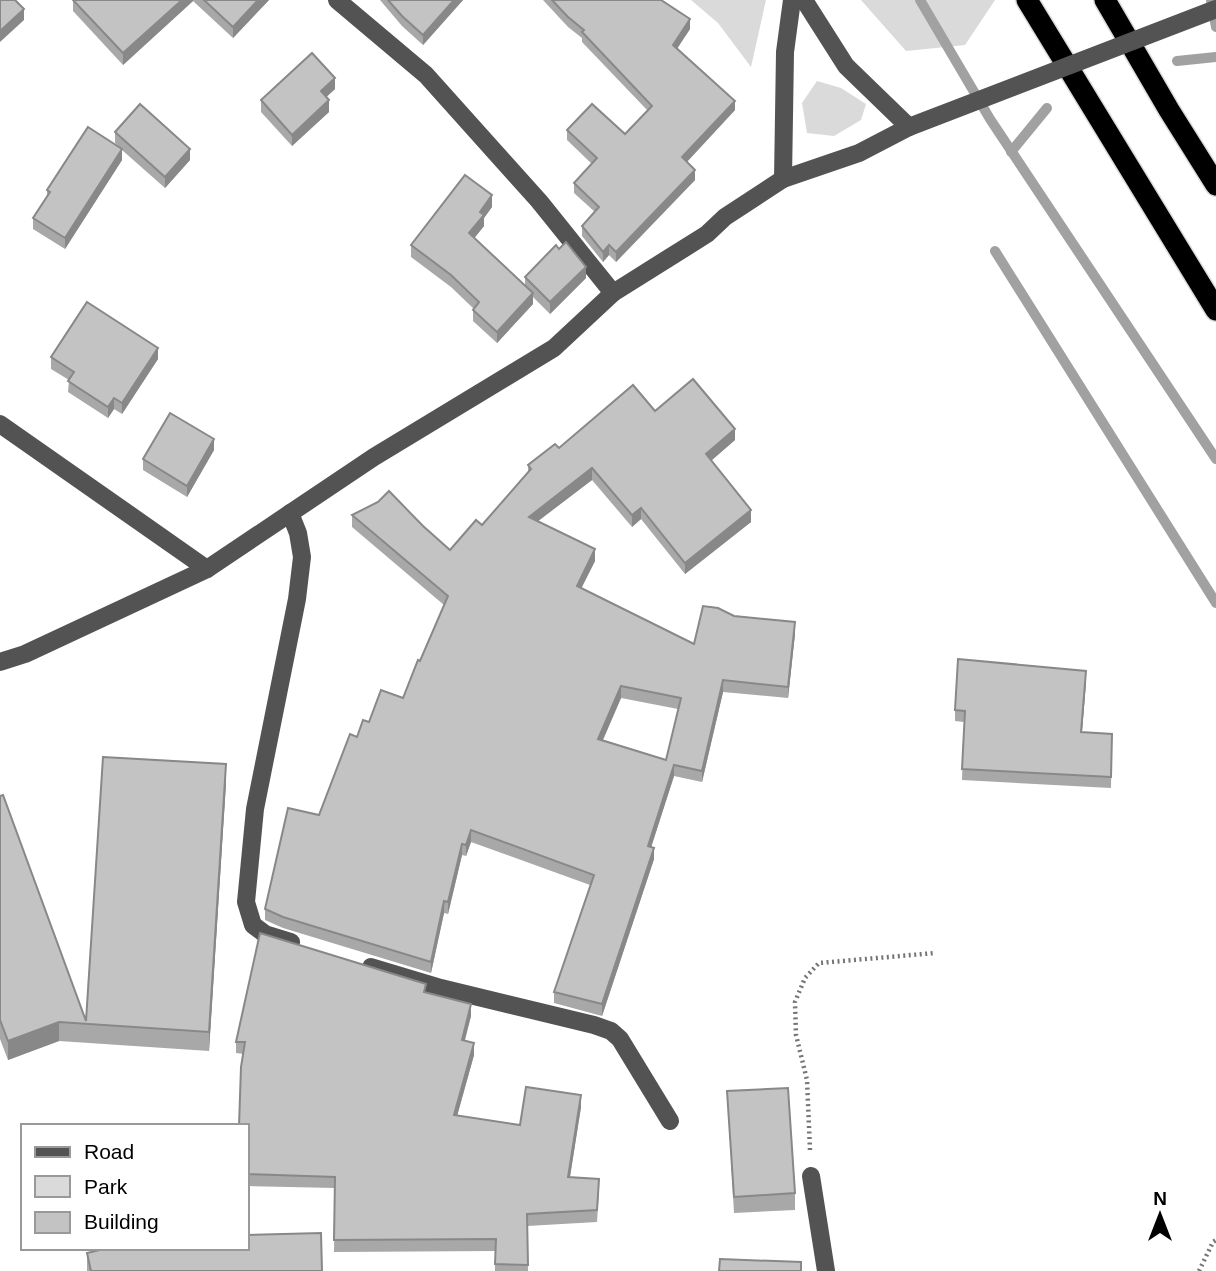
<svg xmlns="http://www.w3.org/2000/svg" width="1216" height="1271" viewBox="0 0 1216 1271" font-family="Helvetica,sans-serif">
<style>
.green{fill:#dadada}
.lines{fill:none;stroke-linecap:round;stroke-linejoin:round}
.stream{stroke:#a1a1a1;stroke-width:10}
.highway-casing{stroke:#dbdbdb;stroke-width:24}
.path{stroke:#757575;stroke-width:4.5;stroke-dasharray:2 3.5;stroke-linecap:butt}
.minor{stroke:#535353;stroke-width:18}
.highway{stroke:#000;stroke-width:21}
.minor-bridge{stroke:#535353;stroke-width:18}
.wall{fill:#a8a8a8;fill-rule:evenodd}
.shaded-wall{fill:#888}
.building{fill:#c3c3c3;stroke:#888;stroke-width:2;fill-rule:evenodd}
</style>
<rect width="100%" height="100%" fill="#fff"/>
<!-- green -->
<g class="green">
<polygon points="691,0 766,0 751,67 718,23"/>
<polygon points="861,0 995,0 965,45 906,51"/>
<polygon points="817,81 841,88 866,104 861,120 834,136 807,133 802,103"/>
</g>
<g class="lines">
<!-- stream -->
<g class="stream">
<polyline points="920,0 990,119 1216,459"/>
<polyline points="1211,0 1216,27"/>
<polyline points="1177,61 1216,57"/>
<polyline points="1011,152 1047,108"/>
<polyline points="995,251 1216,603"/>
</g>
<!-- highway casing -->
<g class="highway-casing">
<g id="highway">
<polyline points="1027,0 1216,310"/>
<polyline points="1105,0 1169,110 1216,185"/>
</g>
</g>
<!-- path -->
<g class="path">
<polyline points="810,1150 807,1080 796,1035 795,1002 805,978 819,963 935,953"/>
<polyline points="1199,1271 1213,1242 1216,1240"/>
</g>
<!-- minor -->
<g class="minor">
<polyline points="337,0 426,75 539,201 613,293"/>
<polyline points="783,179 785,52 792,0"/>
<polyline points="0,424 207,569"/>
<polyline points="290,513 298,533 302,557 297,599 255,809 246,902 253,925 265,934 291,942"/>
<polyline points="0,662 25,654 207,569 374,457 554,348 613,293 707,234 725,217 783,179 859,153 909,127 846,66 804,0"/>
<polyline points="371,967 441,988 594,1025 611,1031 620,1039 670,1121"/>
<polyline points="811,1176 826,1271"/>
</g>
<!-- highway -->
<use href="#highway" class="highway"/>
<!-- minor-bridge -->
<polyline class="minor-bridge" points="909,127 1216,9"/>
</g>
<!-- wall -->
<g class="wall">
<polygon points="73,0 269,0 233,38 193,1 123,65 73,11"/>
<polygon points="380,0 463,0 423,45 402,26"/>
<polygon points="543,0 661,0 690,29 677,48 735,110 687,162 695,180 616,262 609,255 603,262 582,236 582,226 595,212 574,193 574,183 592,164 567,140 567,130 625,134 648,111 582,42 582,38 568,27"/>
<polygon points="335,89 326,97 329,112 292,146 261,112 261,100"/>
<polygon points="115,132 190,160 165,188 122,150 122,160 65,249 33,229 33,218 47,196 47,190 121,148 115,143"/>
<polygon points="492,207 484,218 484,226 474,238 525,285 525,277 586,278 550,314 533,297 533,304 497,343 473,321 473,310 474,309 451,287 411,257 411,245"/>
<polygon points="51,357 158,359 122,414 114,409 108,418 68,392 69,380 51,369"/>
<path d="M655,411L735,440L711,461L751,522L685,574L641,519L632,527L592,480L538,521L595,561L581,588L694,644L734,616L795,634L788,698L723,692L702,782L674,776L651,847L654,859L602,1016L554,1003V992L590,885L471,842L466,856L462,855L448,914L444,913L431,973L283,928L265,920V909L319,815L357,737L369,722L403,698L444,605L352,527V515L423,526L450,550L482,525L528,473V465L559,448ZM621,698L678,709L666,760L603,740Z"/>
<polygon points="214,450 187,497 143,470 143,459"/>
<polygon points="1086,682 1082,732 1112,734 1111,788 962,780 964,722 955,721 955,710"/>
<polygon points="226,783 209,1051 59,1041 8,1060 0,1039 0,796 86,1021"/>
<polygon points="426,992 471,1016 464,1041 474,1055 457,1116 520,1125 581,1107 570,1177 599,1190 597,1222 527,1226 528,1271 495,1271 495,1251 334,1252 335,1188 247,1186 247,1126 244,1054 236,1053 236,1042"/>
<polygon points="727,1091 795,1193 795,1210 734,1213"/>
<polygon points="87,1253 322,1271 87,1271"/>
</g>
<!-- shaded-wall -->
<g class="shaded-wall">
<polygon points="182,0 193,0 193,1 123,65 123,53"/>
<polygon points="258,0 269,0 233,38 233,27"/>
<polygon points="454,0 463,0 423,45 423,35"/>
<polygon points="24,9 24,20 0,42 0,31"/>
<polygon points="690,19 690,29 673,55 673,45"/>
<polygon points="335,78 335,89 321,102 321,91"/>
<polygon points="329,100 329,112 292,146 292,135"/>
<polygon points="735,101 735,110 682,167 682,157"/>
<polygon points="122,149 122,160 65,249 65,238"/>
<polygon points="190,149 190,160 165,188 165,177"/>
<polygon points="695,170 695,180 616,262 616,252"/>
<polygon points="492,195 492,207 484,218 484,226 469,245 469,233 480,212"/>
<polygon points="609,245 609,255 603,262 603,252"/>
<polygon points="586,267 586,278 550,314 550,302"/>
<polygon points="533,293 533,304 497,343 497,332"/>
<polygon points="158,348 158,359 122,414 122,403"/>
<polygon points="114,398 114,409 108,418 108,407"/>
<polygon points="735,429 735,440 706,465 706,454"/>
<polygon points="214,439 214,450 187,497 187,486"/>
<polygon points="592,468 592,480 529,528 529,517"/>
<polygon points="641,508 641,519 632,527 632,515"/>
<polygon points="751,510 751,522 685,574 685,563"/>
<polygon points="595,549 595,561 577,597 577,586"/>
<polygon points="795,622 795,634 788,698 788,687"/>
<polygon points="1086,671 1086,682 1081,743 1081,732"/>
<polygon points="723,680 723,692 702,782 702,771"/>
<polygon points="621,686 621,698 598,751 598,739"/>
<polygon points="226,764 226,783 209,1051 209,1032"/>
<polygon points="674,765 674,776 648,857 648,846"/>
<polygon points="471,830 471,842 466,856 466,845"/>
<polygon points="462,844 462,855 448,914 448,902"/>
<polygon points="654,848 654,859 602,1016 602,1004"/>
<polygon points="444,901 444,913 431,973 431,962"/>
<polygon points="471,1004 471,1016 462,1052 462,1040"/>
<polygon points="59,1022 59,1041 8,1060 8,1041"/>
<polygon points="474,1043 474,1055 454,1127 454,1115"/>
<polygon points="581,1095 581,1107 568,1189 568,1177"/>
</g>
<!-- building -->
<g class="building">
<polygon points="0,0 15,0 24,9 0,31"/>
<polygon points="73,0 182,0 123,53"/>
<polygon points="204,0 258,0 233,27"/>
<polygon points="388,0 454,0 423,35 402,16"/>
<polygon points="552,0 661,0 690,19 673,45 735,101 682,157 695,170 616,252 609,245 603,252 582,226 599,207 574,183 597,158 567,130 592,104 625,134 652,106 582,32 584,30 568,17"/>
<polygon points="312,53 335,78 321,91 329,100 292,135 261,100"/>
<polygon points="140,104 190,149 165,177 115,132"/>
<polygon points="88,127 122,149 65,238 33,218 50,192 47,190"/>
<polygon points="465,175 492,195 480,212 484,215 469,233 533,293 497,332 473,310 479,302 451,275 411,245"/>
<polygon points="566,242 586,267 550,302 525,277 556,245 559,249"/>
<polygon points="87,302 158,348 122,403 114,398 108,407 68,381 74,372 51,357"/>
<path d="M693,379L735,429L706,454L751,510L685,563L641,508L632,515L592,468L529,517L595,549L577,586L694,644L703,606L718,608L734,616L795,622L788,687L723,680L702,771L674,765L648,846L654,848L602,1004L554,992L594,875L471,830L466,845L462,844L448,902L444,901L431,962L283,917L265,909L288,808L319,815L350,734L357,737L363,720L369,722L381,690L403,698L418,660L420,661L448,596L352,515L378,502L389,491L423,526L450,550L476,520L482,525L531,469L528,465L555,444L559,448L633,385L655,411ZM621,686L681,698L666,760L598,739Z"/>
<polygon points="170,413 214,439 187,486 143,459"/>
<polygon points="958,659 1086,671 1081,732 1112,734 1111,777 962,769 965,711 955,710"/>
<polygon points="103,757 226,764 209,1032 59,1022 8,1041 0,1020 0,796 3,795 86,1021"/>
<polygon points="260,933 426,984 424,992 471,1004 462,1040 474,1043 454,1115 520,1125 526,1087 581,1095 568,1177 599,1179 597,1210 527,1214 528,1265 495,1264 496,1239 334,1240 335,1177 247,1174 247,1126 239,1126 241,1067 245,1042 236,1042"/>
<polygon points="788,1088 795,1193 734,1197 727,1091"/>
<polygon points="321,1233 322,1271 91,1271 87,1253 108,1248 247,1248 247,1235"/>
<polygon points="720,1259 801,1262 801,1271 719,1271"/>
</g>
<!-- legend -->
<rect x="21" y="1124" width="228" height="126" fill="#ffffff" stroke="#999999" stroke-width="2"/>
<rect x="35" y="1147" width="35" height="10" fill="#535353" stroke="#999999" stroke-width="2"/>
<text x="84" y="1159" font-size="21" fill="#000000">Road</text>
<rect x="35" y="1176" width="35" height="21" fill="#dadada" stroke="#999999" stroke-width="2"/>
<text x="84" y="1194" font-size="21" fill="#000000">Park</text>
<rect x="35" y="1212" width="35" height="21" fill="#c3c3c3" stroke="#999999" stroke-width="2"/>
<text x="84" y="1229" font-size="21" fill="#000000">Building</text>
<!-- north arrow -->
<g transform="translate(1160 1215)" stroke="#ffffff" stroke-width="5" paint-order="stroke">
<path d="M0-5L12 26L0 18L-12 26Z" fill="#000000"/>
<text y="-10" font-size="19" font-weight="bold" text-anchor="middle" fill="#000000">N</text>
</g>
</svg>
